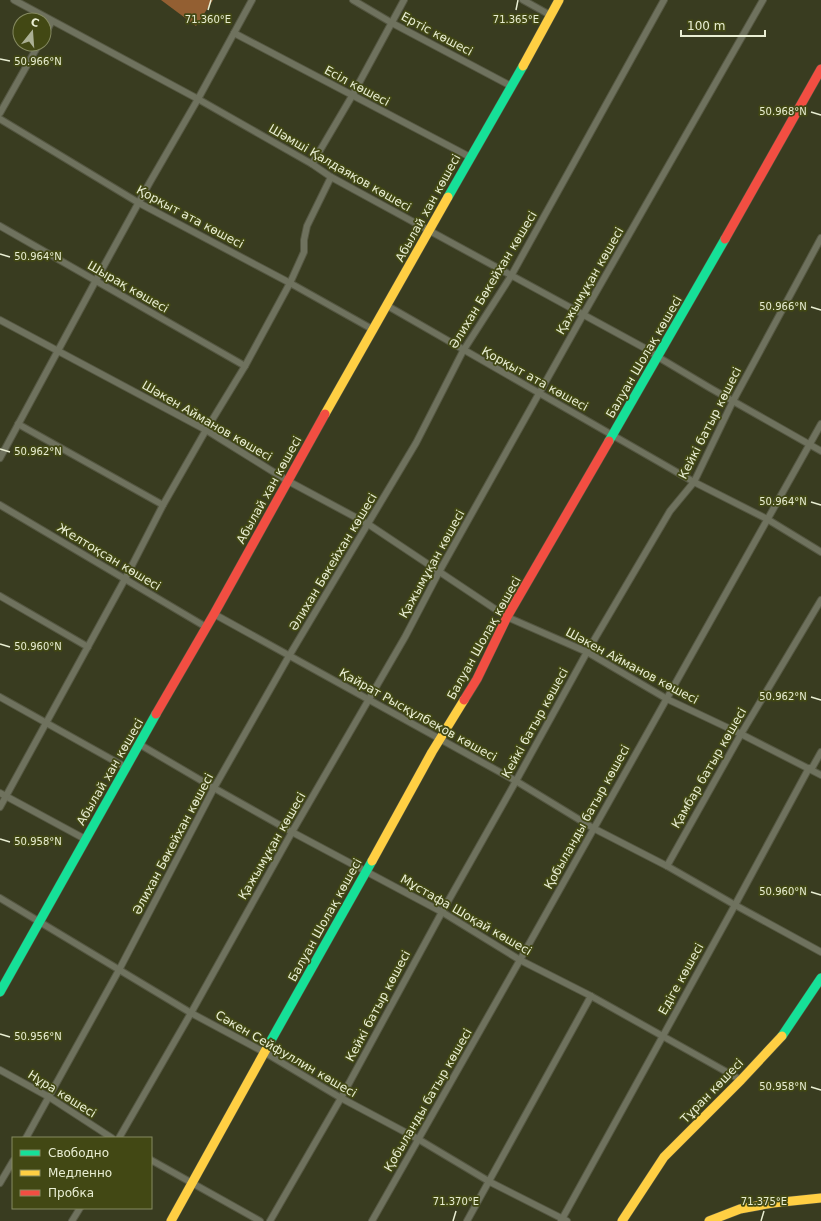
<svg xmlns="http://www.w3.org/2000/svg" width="821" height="1221" viewBox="0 0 821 1221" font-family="'DejaVu Sans',sans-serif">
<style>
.forest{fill:#935f32}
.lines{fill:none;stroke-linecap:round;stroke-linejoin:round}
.street-casing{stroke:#555742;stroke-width:8}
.fast-casing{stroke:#555742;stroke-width:10}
.slow-casing{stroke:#555742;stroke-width:10}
.jam-casing{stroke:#555742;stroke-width:10}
.street{stroke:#6f725e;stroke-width:6}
.fast{stroke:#16e098;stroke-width:9}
.slow{stroke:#ffcf43;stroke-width:9}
.jam{stroke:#f24e42;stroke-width:9}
.ticks{fill:none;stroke:#e9eed3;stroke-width:1.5}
.labels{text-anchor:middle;stroke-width:3.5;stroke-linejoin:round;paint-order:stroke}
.street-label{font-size:12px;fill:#e9eed3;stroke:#424814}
.ticks-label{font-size:10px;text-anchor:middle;fill:#e9eed3;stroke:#424814;stroke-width:3.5;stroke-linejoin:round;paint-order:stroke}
</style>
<rect width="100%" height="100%" fill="#393c20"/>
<!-- forest -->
<polygon class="forest" points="161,0 213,0 196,26"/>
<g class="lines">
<!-- street casing -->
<g class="street-casing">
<g id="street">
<polyline points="14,0 198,99 312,164 331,177 650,351 658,357 710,388 821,451"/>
<polyline points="353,0 392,23 511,86"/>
<polyline points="523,0 550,15"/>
<polyline points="234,33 470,157"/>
<polyline points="44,36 52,21"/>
<polyline points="0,113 39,44"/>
<polyline points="0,119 139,203 290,283 372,329"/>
<polyline points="312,164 352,96 404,0"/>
<polyline points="0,226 245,366"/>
<polyline points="386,305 694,482 767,519 821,552"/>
<polyline points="0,320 206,430 288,481 368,524 507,617 587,652 667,699 741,734 821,775"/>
<polyline points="18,424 163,505"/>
<polyline points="0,458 95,282 150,182 198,99 252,0"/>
<polyline points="0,505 206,627"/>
<polyline points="0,596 88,647"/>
<polyline points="214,614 516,781 593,828 667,866 735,905 821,952"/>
<polyline points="0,697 127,768"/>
<polyline points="139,744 214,788 292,832 442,912 520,960 591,996 741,1080"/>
<polyline points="0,793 85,839"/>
<polyline points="0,807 125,579 163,505 206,430 245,366 290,283 304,252 304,240 307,226 331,177"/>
<polyline points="667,866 741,734 821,600"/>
<polyline points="0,898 191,1013 264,1052 341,1098 418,1139 490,1182 567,1221"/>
<polyline points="0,1070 49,1097 112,1138"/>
<polyline points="26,1138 119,970 214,788 289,656 416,443 463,351 511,276 664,0"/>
<polyline points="119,1138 191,1013 292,832 405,637 439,572 583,315 763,0"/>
<polyline points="151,1160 260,1221"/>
<polyline points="0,1183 13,1161"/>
<polyline points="72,1221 80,1208"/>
<polyline points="270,1221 341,1098 442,912 516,781 587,652 670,511 694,482 733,401 821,238"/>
<polyline points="372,1221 520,960 821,424"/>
<polyline points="467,1221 591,996"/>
<polyline points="561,1221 735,905 809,768 812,768 821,752"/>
</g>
</g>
<!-- fast casing -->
<g class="fast-casing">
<g id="fast">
<polyline points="448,197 523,66"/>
<polyline points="609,441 725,239"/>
<polyline points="0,992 156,714"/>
<polyline points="782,1036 821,978"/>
<polyline points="269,1044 372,861"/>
</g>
</g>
<!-- slow casing -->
<g class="slow-casing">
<g id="slow">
<polyline points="523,66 559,0"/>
<polyline points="325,414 448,197"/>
<polyline points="372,861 432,752 464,700"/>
<polyline points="171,1221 269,1044"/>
<polyline points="622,1221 664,1157 741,1080 782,1036"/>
<polyline points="709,1221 740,1209 773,1203 821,1198"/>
</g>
</g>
<!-- jam casing -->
<g class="jam-casing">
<g id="jam">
<polyline points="725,239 821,69"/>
<polyline points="464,700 477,679 507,617 609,441"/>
<polyline points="156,714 214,614 325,414"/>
</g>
</g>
<!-- street -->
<use href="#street" class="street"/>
<!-- fast -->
<use href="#fast" class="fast"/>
<!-- slow -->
<use href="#slow" class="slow"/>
<!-- jam -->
<use href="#jam" class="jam"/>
</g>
<!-- ticks -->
<path class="ticks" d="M208,10L211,0M516,10L518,0M0,59L10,61M811,112L821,115M0,254L10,257M811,307L821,310M0,449L10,452M811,502L821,505M0,644L10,647M811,697L821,700M0,839L10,842M811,892L821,895M0,1034L10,1037M811,1087L821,1090M453,1221L456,1211M761,1221L764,1211"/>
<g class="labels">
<!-- street labels -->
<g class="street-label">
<text transform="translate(437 34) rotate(28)" y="4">Ертіс көшесі</text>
<text transform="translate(357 86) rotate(28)" y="4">Есіл көшесі</text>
<text transform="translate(340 168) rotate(30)" y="4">Шәмші Қалдаяқов көшесі</text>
<text transform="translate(428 208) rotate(-61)" y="4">Абылай хан көшесі</text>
<text transform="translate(190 217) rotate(28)" y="4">Қорқыт ата көшесі</text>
<text transform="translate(493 280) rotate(-59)" y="4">Әлихан Бөкейхан көшесі</text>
<text transform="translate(590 281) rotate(-60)" y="4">Қажымұқан көшесі</text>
<text transform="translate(128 287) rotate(30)" y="4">Шырақ көшесі</text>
<text transform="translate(644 357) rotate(-60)" y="4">Балуан Шолақ көшесі</text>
<text transform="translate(535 379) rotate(29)" y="4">Қорқыт ата көшесі</text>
<text transform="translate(207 421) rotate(30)" y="4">Шәкен Айманов көшесі</text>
<text transform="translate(710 423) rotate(-63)" y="4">Кейкі батыр көшесі</text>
<text transform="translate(269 490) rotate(-61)" y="4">Абылай хан көшесі</text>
<text transform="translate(109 557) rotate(31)" y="4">Желтоқсан көшесі</text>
<text transform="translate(333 562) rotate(-59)" y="4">Әлихан Бөкейхан көшесі</text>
<text transform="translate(432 564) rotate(-61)" y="4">Қажымұқан көшесі</text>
<text transform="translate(484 638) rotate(-61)" y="4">Балуан Шолақ көшесі</text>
<text transform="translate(632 666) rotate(28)" y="4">Шәкен Айманов көшесі</text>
<text transform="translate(418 715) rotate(29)" y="4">Қайрат Рысқұлбеков көшесі</text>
<text transform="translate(535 723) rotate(-61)" y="4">Кейкі батыр көшесі</text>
<text transform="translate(709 768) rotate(-60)" y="4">Қамбар батыр көшесі</text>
<text transform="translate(110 772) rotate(-60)" y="4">Абылай хан көшесі</text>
<text transform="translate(587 817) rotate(-61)" y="4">Қобыланды батыр көшесі</text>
<text transform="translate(173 844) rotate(-62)" y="4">Әлихан Бөкейхан көшесі</text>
<text transform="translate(272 846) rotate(-60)" y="4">Қажымұқан көшесі</text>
<text transform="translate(466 915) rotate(30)" y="4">Мұстафа Шоқай көшесі</text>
<text transform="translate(325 920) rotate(-61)" y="4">Балуан Шолақ көшесі</text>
<text transform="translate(681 979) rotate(-61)" y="4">Едіге көшесі</text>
<text transform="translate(378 1006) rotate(-62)" y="4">Кейкі батыр көшесі</text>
<text transform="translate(286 1054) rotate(30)" y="4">Сәкен Сейфуллин көшесі</text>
<text transform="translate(712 1091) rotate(-46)" y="4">Тұран көшесі</text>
<text transform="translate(62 1094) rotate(32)" y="4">Нұра көшесі</text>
<text transform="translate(428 1100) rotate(-60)" y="4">Қобыланды батыр көшесі</text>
</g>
</g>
<g class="ticks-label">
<text x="208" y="23">71.360°E</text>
<text x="516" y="23">71.365°E</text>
<text x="38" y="65">50.966°N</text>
<text x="783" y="115">50.968°N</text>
<text x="38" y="260">50.964°N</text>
<text x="783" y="310">50.966°N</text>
<text x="38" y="455">50.962°N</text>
<text x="783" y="505">50.964°N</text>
<text x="38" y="650">50.960°N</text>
<text x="783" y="700">50.962°N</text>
<text x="38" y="845">50.958°N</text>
<text x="783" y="895">50.960°N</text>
<text x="38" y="1040">50.956°N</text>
<text x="783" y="1090">50.958°N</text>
<text x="456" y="1205">71.370°E</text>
<text x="764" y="1205">71.375°E</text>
</g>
<!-- legend -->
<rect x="12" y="1137" width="140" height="72" fill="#424814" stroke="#858a60"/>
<rect x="20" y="1150" width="20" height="6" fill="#16e098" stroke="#858a60"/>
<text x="48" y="1157" font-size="12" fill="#e9eed3">Свободно</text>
<rect x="20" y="1170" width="20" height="6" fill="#ffcf43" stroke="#858a60"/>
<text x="48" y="1177" font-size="12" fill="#e9eed3">Медленно</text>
<rect x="20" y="1190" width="20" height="6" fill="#f24e42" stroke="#858a60"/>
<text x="48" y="1197" font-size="12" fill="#e9eed3">Пробка</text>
<!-- north arrow -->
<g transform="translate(32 32) rotate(17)"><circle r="19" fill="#424814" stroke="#858a60"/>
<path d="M0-3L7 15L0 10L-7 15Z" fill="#abb094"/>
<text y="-6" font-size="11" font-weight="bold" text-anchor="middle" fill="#e9eed3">С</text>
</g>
<!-- scale -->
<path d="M681 30v6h84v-6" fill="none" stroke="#e9eed3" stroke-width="2"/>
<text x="687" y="30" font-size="12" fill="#e9eed3" stroke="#424814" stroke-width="3" paint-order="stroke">100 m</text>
</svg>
